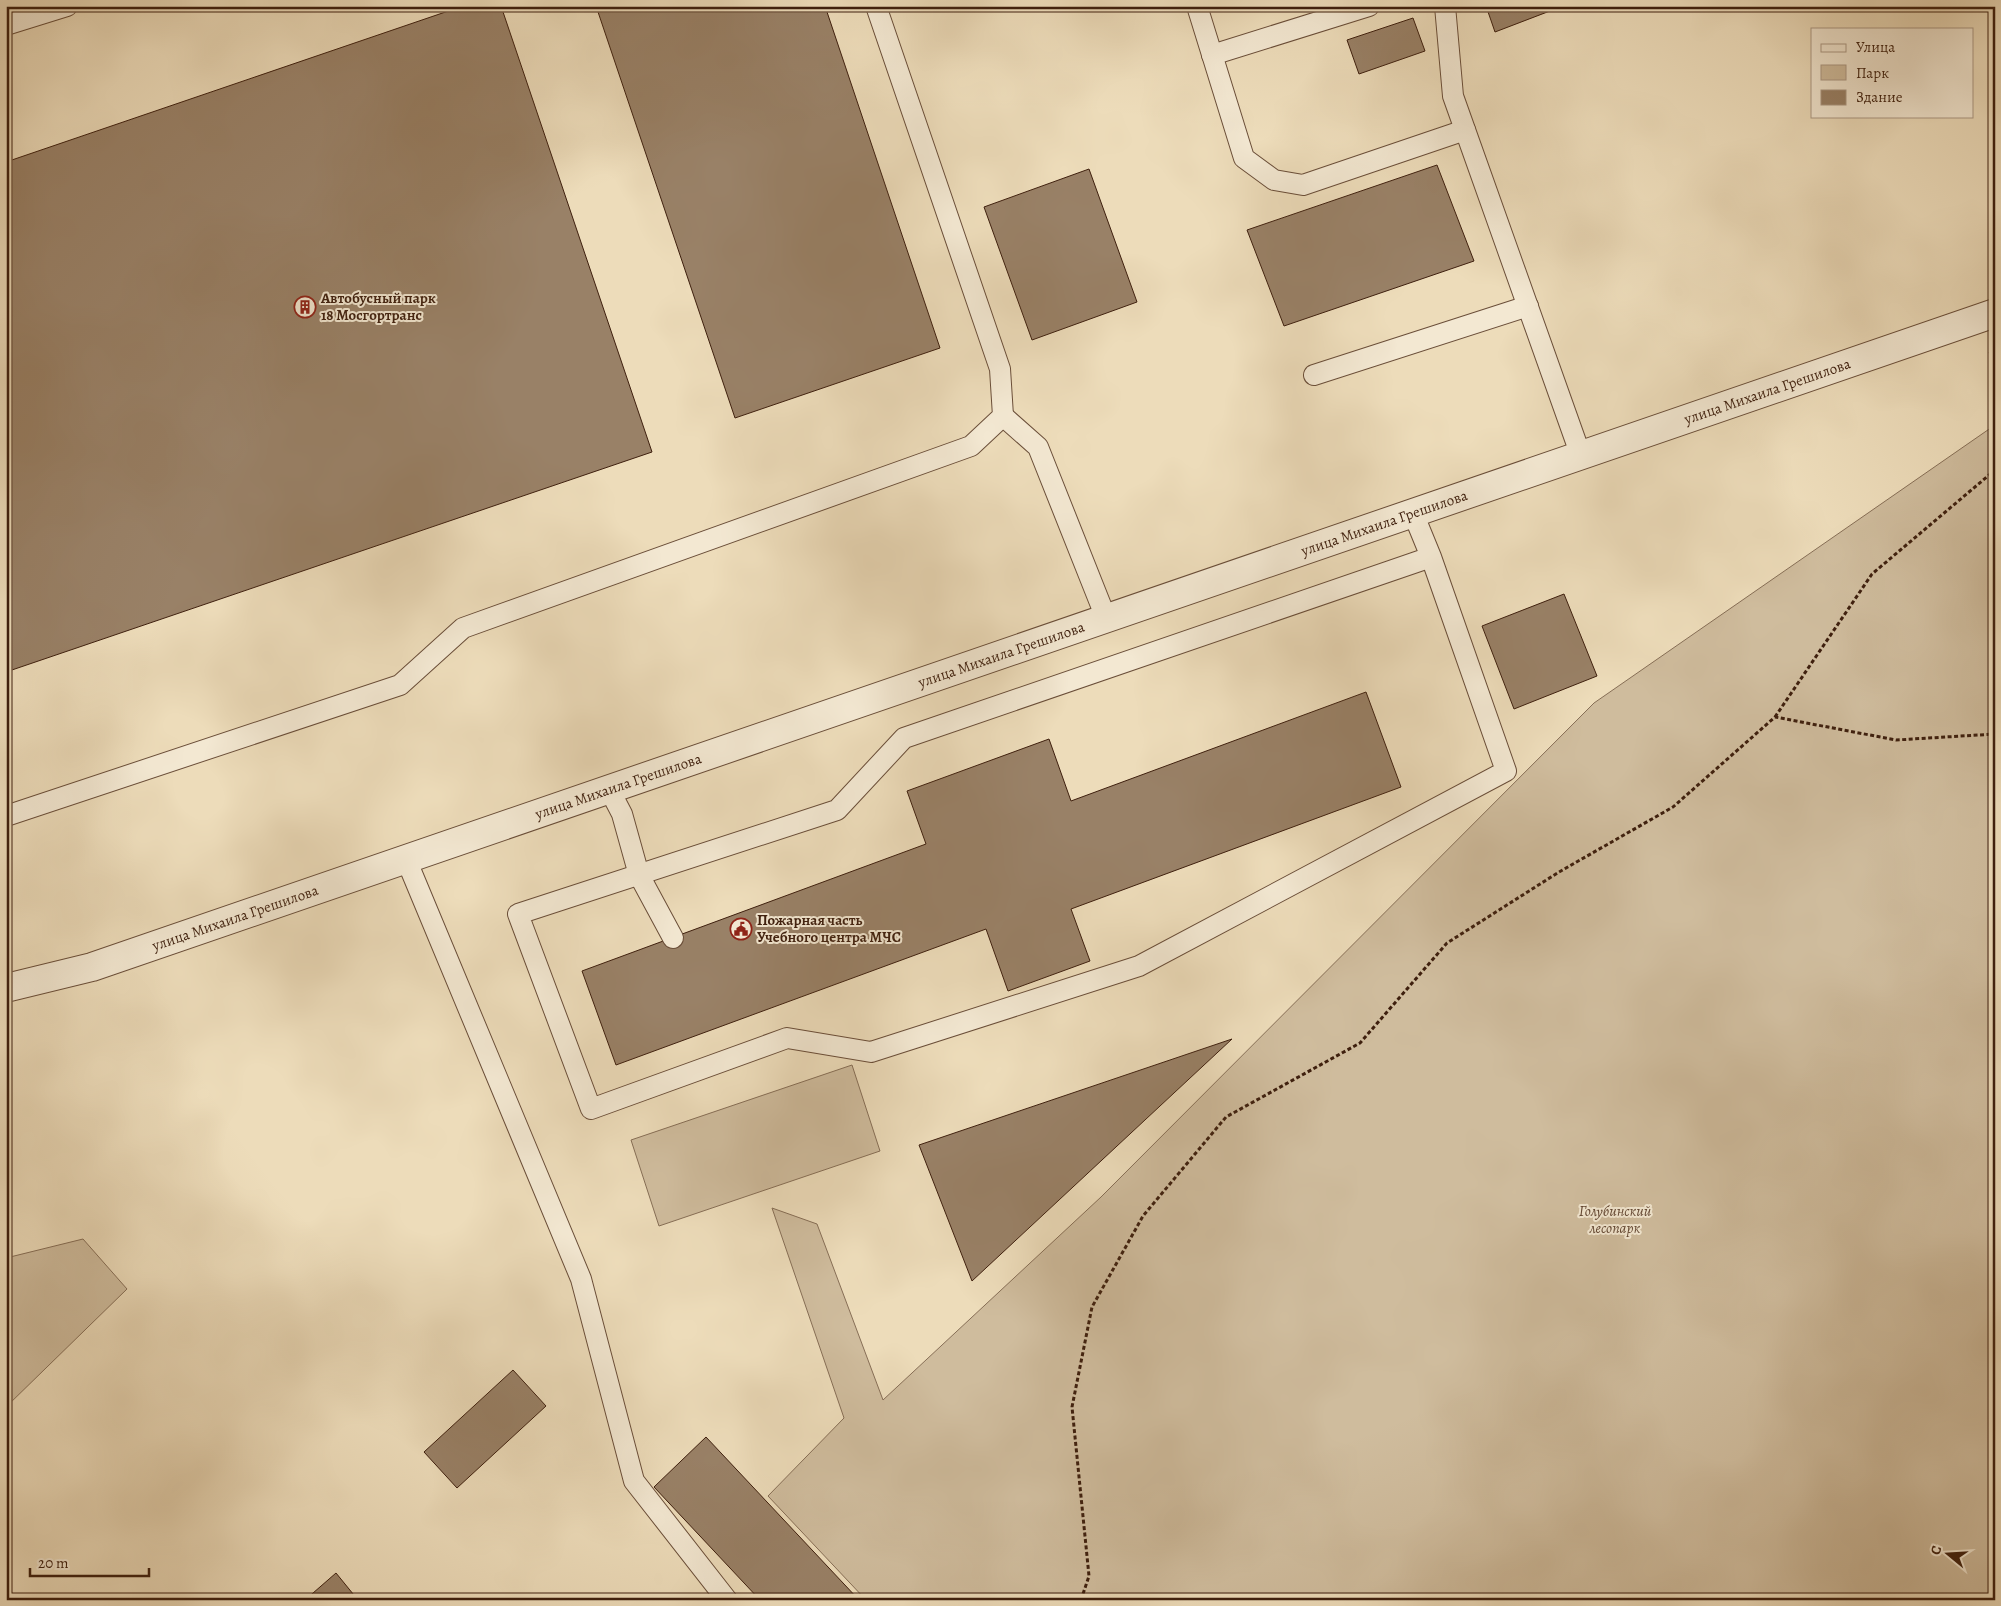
<svg xmlns="http://www.w3.org/2000/svg" width="2001" height="1606" viewBox="0 0 2001 1606" font-family="Alegreya,serif">
<style>
.green{fill:#cfbc9d;stroke:#866e56}
.building{fill:#998167;stroke:#3e1f0e}
.lines{fill:none;stroke-linecap:round;stroke-linejoin:round}
.service-casing{stroke:#6a4e39;stroke-width:22}
.minor-casing{stroke:#6a4e39;stroke-width:30}
.path{stroke:#3e1f0e;stroke-width:3;stroke-dasharray:4 2.5;stroke-linecap:butt}
.service{stroke:#f3e8d2;stroke-width:20}
.minor{stroke:#f3e8d2;stroke-width:28}
.labels{text-anchor:middle;stroke-width:4;stroke-linejoin:round;paint-order:stroke}
.poi-label{font-size:15px;font-weight:bold;fill:#3e1f0e;stroke:#f3e8d2;text-anchor:start}
.street-label{font-size:15px;fill:#3e1f0e;stroke:#f3e8d2}
.park-label{font-size:15px;font-style:italic;fill:#624632;stroke:#f3e8d2}
</style>
<rect width="100%" height="100%" fill="#eddcba"/>
<filter id="stains"><feTurbulence type="fractalNoise" baseFrequency=".004" numOctaves="4"/><feColorMatrix values="0 0 0 0 .2 0 0 0 0 .09 0 0 0 0 .02 0 0 0 .5 -.17"/></filter>
<radialGradient id="worn" r=".72"><stop offset=".6" stop-color="#630" stop-opacity="0"/><stop offset="1" stop-color="#630" stop-opacity=".3"/></radialGradient>
<!-- green -->
<g class="green">
<polygon points="1995,425 1995,1600 866,1600 768,1496 844,1418 772,1208 817,1224 883,1400 1101,1197 1594,703"/>
<polygon points="852,1065 880,1151 659,1226 631,1140"/>
<polygon points="83,1239 127,1289 6,1407 6,1258"/>
</g>
<!-- building -->
<g class="building">
<polygon points="463,6 501,6 652,452 6,672 6,162"/>
<polygon points="596,6 825,6 940,348 735,418"/>
<polygon points="1486,6 1563,6 1495,32"/>
<polygon points="1413,18 1425,51 1359,74 1347,40"/>
<polygon points="1437,165 1474,261 1284,326 1247,230"/>
<polygon points="1089,169 1137,302 1032,340 984,207"/>
<polygon points="1564,594 1597,676 1514,709 1482,626"/>
<polygon points="1366,692 1401,787 1071,909 1090,961 1008,991 986,929 616,1065 582,971 926,844 907,791 1049,739 1071,801"/>
<polygon points="1232,1039 972,1281 919,1145"/>
<polygon points="513,1370 546,1406 457,1488 424,1452"/>
<polygon points="706,1437 859,1600 760,1600 654,1487"/>
<polygon points="336,1573 358,1600 305,1600"/>
</g>
<g class="lines">
<!-- service casing -->
<g class="service-casing">
<g id="service">
<polyline points="1197,6 1244,158 1274,180 1303,185 1465,130"/>
<polyline points="1445,6 1453,96 1581,456"/>
<polyline points="6,25 67,6"/>
<polyline points="1212,55 1369,6"/>
<polyline points="1314,375 1528,306"/>
<polyline points="1003,416 1038,447 1106,618"/>
<polyline points="1413,513 1431,557 1506,771 1139,966 871,1052 787,1038 591,1109 518,914 837,810 904,738 1431,557"/>
<polyline points="609,789 622,814 639,875 673,938"/>
<polyline points="6,816 400,685 463,628 971,446 1003,416 1000,369 876,6"/>
<polyline points="406,859 581,1279 634,1481 727,1600"/>
</g>
</g>
<!-- minor casing -->
<g class="minor-casing">
<g id="minor">
<path id="s1" d="M6,988L92,967L1995,313"/>
</g>
</g>
<!-- path -->
<g class="path">
<polyline points="1990,352 1995,365"/>
<polyline points="1775,717 1872,574 1995,470"/>
<polyline points="1081,1600 1089,1576 1072,1407 1092,1307 1143,1216 1226,1117 1360,1043 1447,943 1559,872 1673,807 1775,717 1896,740 1995,734"/>
</g>
<!-- service -->
<use href="#service" class="service"/>
<!-- minor -->
<use href="#minor" class="minor"/>
</g>
<!-- icons -->
<defs>
<g id="building-ring" transform="scale(1.125)"><circle r="9.5" fill="#f3e8d2" stroke="#8f2418" stroke-width="1.5"/><path d="M-4-6H4V6H1V3H-1V6H-4ZM-2.5-4.3h1.7v1.8h-1.7ZM.8-4.3h1.7v1.8H.8ZM-2.5-1h1.7V.8h-1.7ZM.8-1h1.7V.8H.8Z" fill="#8f2418"/></g>
<g id="civic-ring" transform="scale(1.125)"><circle r="9.5" fill="#f3e8d2" stroke="#8f2418" stroke-width="1.5"/><path d="M-.6-6.5H3V-4.5H.6V-3L4-1V1h2V6H-6V1h2V-1L-.6-3ZM-1.2 2.5V6h2.4V2.5Z" fill="#8f2418"/></g>
</defs>
<g fill-rule="evenodd">
<use href="#building-ring" x="305" y="307"/>
<use href="#civic-ring" x="741" y="929"/>
</g>
<g class="labels">
<!-- poi labels -->
<g class="poi-label">
<text x="321" y="303">Автобусный парк<tspan x="321" dy="17">18 Мосгортранс</tspan></text>
<text x="757" y="925">Пожарная часть<tspan x="757" dy="17">Учебного центра МЧС</tspan></text>
</g>
<!-- street labels -->
<g class="street-label">
<text dy="5" stroke="none"><textPath href="#s1" startOffset="1860">улица Михаила Грешилова</textPath></text>
<text dy="5" stroke="none"><textPath href="#s1" startOffset="1455">улица Михаила Грешилова</textPath></text>
<text dy="5" stroke="none"><textPath href="#s1" startOffset="1050">улица Михаила Грешилова</textPath></text>
<text dy="5" stroke="none"><textPath href="#s1" startOffset="645">улица Михаила Грешилова</textPath></text>
<text dy="5" stroke="none"><textPath href="#s1" startOffset="240">улица Михаила Грешилова</textPath></text>
</g>
<!-- park labels -->
<g class="park-label">
<text x="1615" y="1216">Голубинский<tspan x="1615" dy="17">лесопарк</tspan></text>
</g>
</g>
<!-- margin -->
<rect width="2001" height="1606" fill="none" stroke="#eddcba" stroke-width="25"/>
<rect x="8" y="8" width="1986" height="1591" fill="none" stroke="#3e1f0e" stroke-width="2.5"/>
<rect x="12" y="12" width="1976" height="1581" fill="none" stroke="#3e1f0e"/>
<!-- legend -->
<rect x="1811" y="28" width="162" height="90" fill="#f3e8d2" stroke="#ab9884"/>
<rect x="1821" y="44" width="25" height="8" fill="#f3e8d2" stroke="#ab9884"/>
<text x="1856" y="52" font-size="15" fill="#3e1f0e">Улица</text>
<rect x="1821" y="65" width="25" height="15" fill="#cfbc9d" stroke="#ab9884"/>
<text x="1856" y="78" font-size="15" fill="#3e1f0e">Парк</text>
<rect x="1821" y="90" width="25" height="15" fill="#998167" stroke="#ab9884"/>
<text x="1856" y="102" font-size="15" fill="#3e1f0e">Здание</text>
<!-- north arrow -->
<g transform="translate(1948 1554) rotate(288)" stroke="#f3e8d2" stroke-width="4" paint-order="stroke">
<path d="M0-4L9 19L0 12L-9 19Z" fill="#3e1f0e"/>
<text y="-8" font-size="14" font-weight="bold" text-anchor="middle" fill="#3e1f0e">С</text>
</g>
<!-- scale -->
<path d="M30 1568v8h119v-8" fill="none" stroke="#3e1f0e" stroke-width="2.5"/>
<text x="38" y="1568" font-size="15" fill="#3e1f0e" stroke="#f3e8d2" stroke-width="4" paint-order="stroke">20 m</text>
<rect width="100%" height="100%" filter="url(#stains)"/>
<rect width="100%" height="100%" fill="url(#worn)"/>
</svg>
